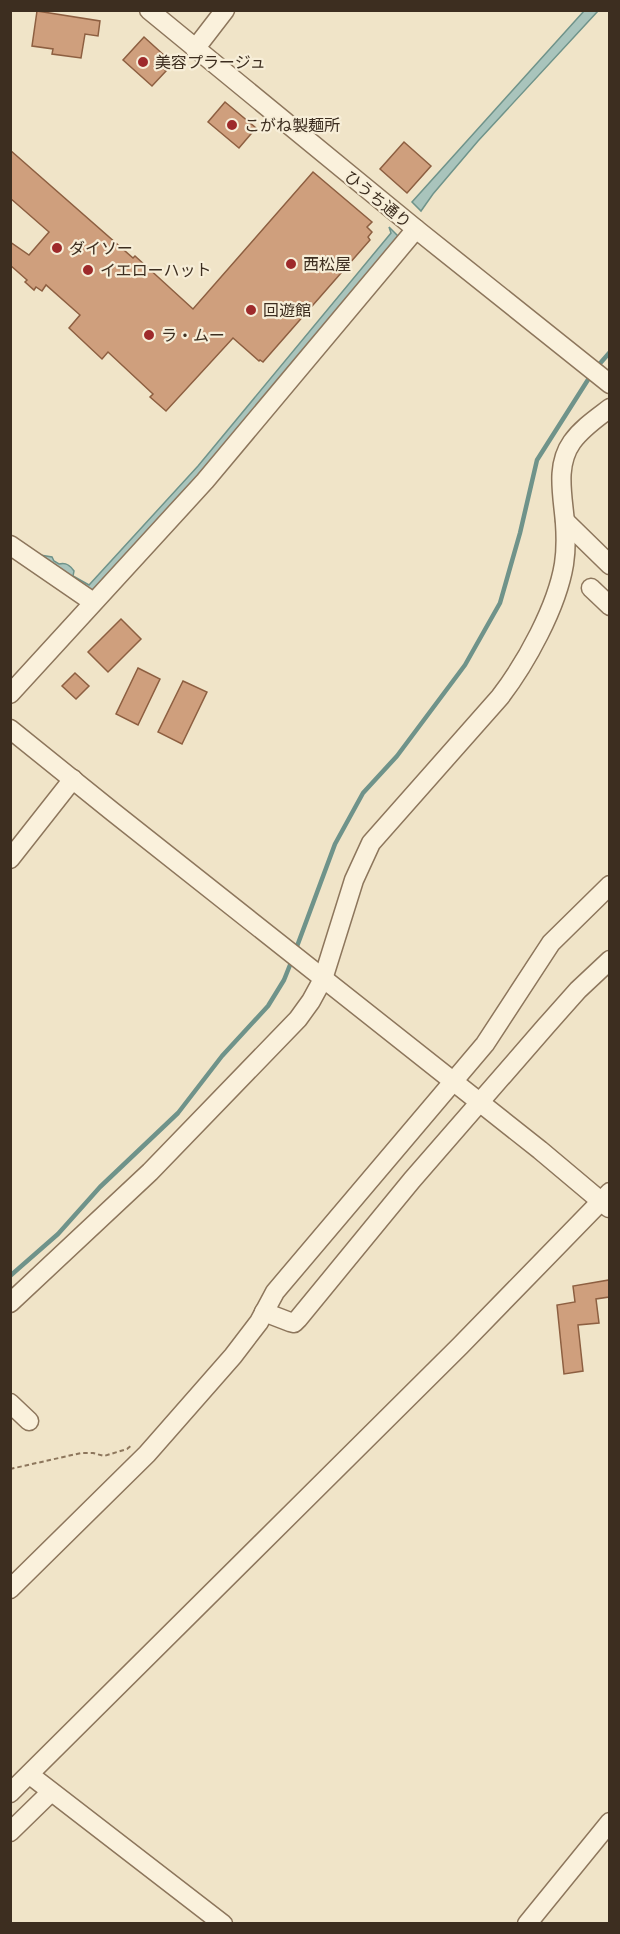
<svg xmlns="http://www.w3.org/2000/svg" width="620" height="1934" viewBox="0 0 620 1934" font-family="Merriweather,'Noto Sans JP',serif">
<style>
.water{fill:#a9c4bc;stroke:#6f938a;stroke-width:1.5}
.lines{fill:none;stroke-linecap:round;stroke-linejoin:round}
.stream{stroke:#6f938a;stroke-width:4.5}
.building{fill:#cf9f7d;stroke:#8d5f41;stroke-width:1.5}
.minor-casing{stroke:#8d765c;stroke-width:21}
.path{stroke:#8d765c;stroke-width:2;stroke-dasharray:4.5 3;stroke-linecap:butt}
.minor{stroke:#faf1dc;stroke-width:18}
.poi-dot{fill:#9e2a2b;stroke:#f7eed8;stroke-width:2}
.labels{text-anchor:middle;stroke-width:4.5;stroke-linejoin:round;paint-order:stroke}
.poi-label{font-size:16px;fill:#3d2e20;stroke:#f7eed8;text-anchor:start}
.street-label{font-size:16px;fill:#3d2e20;stroke:#f7eed8}
</style>
<rect width="100%" height="100%" fill="#f0e4c8"/>
<!-- water -->
<g class="water">
<polygon points="584,11 598,11 478,141 433,194 421,211 412,202"/>
<path d="M389,227L399,237L193,481L92,594L11,541L10,536L40,555L52,557L54,561L59,564C66,562 70,565 74,571L73,576L89,585L198,466L391,233Z"/>
</g>
<g class="lines">
<!-- stream -->
<g class="stream">
<polyline points="596,368 610,352"/>
<polyline points="296,949 335,844 363,793 397,756 465,665 500,603 520,533 537,460 591,375"/>
<polyline points="10,1276 58,1234 100,1187 178,1113 222,1056 268,1006 284,980 292,960"/>
</g>
</g>
<!-- building -->
<g class="building">
<polygon points="37,11 100,21 98,36 85,34 81,58 52,54 53,49 32,46"/>
<polygon points="144,37 166,57 159,64 166,71 152,86 123,60"/>
<polygon points="225,102 256,128 239,148 208,122"/>
<polygon points="404,142 431,166 407,193 380,169"/>
<polygon points="10,150 133,258 135,256 193,309 313,172 372,222 367,227 372,232 368,237 370,240 263,362 260,360 259,361 233,338 166,411 150,397 153,394 108,352 102,359 69,328 80,315 46,285 42,291 36,287 34,290 25,282 27,280 10,265 10,242 29,255 49,232 10,198"/>
<polygon points="121,619 141,639 108,672 88,652"/>
<polygon points="138,668 160,679 138,725 116,714"/>
<polygon points="75,673 89,686 76,699 62,686"/>
<polygon points="183,681 207,692 182,744 158,732"/>
<polygon points="609,1280 609,1297 596,1299 599,1323 578,1325 583,1371 564,1374 557,1305 575,1302 573,1286"/>
</g>
<g class="lines">
<!-- minor casing -->
<g class="minor-casing">
<g id="minor">
<polyline points="149,10 416,229 610,384"/>
<polyline points="195,49 225,10"/>
<polyline points="565,521 610,565"/>
<polyline points="10,545 93,602"/>
<polyline points="591,588 610,606"/>
<polyline points="10,694 205,481 416,229"/>
<polyline points="10,729 113,812 540,1150 609,1208"/>
<polyline points="10,859 73,779"/>
<path d="M10,1303L150,1172L298,1019L311,1001L323,979L354,880L371,843L500,697C526,663 557,607 564,564C566,551 566,537 565,523C563,496 555,466 572,442C582,428 597,418 610,408"/>
<polyline points="264,1312 290,1322 294,1323 298,1319 412,1180 546,1026 578,990 610,960"/>
<polyline points="10,1403 29,1421"/>
<polyline points="10,1589 147,1454 233,1356 259,1322 275,1292 485,1044 551,943 610,885"/>
<polyline points="30,1775 223,1924"/>
<polyline points="10,1793 460,1346 610,1192"/>
<polyline points="10,1832 51,1792"/>
<polyline points="527,1924 610,1822"/>
</g>
</g>
<!-- path -->
<polyline class="path" points="10,1469 81,1453 93,1453 104,1456 127,1449 132,1445"/>
<!-- minor -->
<use href="#minor" class="minor"/>
</g>
<!-- markers -->
<g class="poi-dot">
<circle cx="143" cy="62" r="6"/>
<circle cx="232" cy="125" r="6"/>
<circle cx="57" cy="248" r="6"/>
<circle cx="291" cy="264" r="6"/>
<circle cx="88" cy="270" r="6"/>
<circle cx="251" cy="310" r="6"/>
<circle cx="149" cy="335" r="6"/>
</g>
<g class="labels">
<!-- poi labels -->
<g class="poi-label">
<text x="155" y="68">美容プラージュ</text>
<text x="244" y="131">こがね製麺所</text>
<text x="69" y="254">ダイソー</text>
<text x="303" y="270">西松屋</text>
<text x="100" y="276">イエローハット</text>
<text x="263" y="316">回遊館</text>
<text x="161" y="341">ラ・ムー</text>
</g>
<!-- street labels -->
<g class="street-label">
<text transform="translate(378 199) rotate(39)" y="6">ひうち通り</text>
</g>
</g>
<!-- border -->
<rect width="620" height="1934" fill="none" stroke="#3d2e20" stroke-width="24"/>
</svg>
